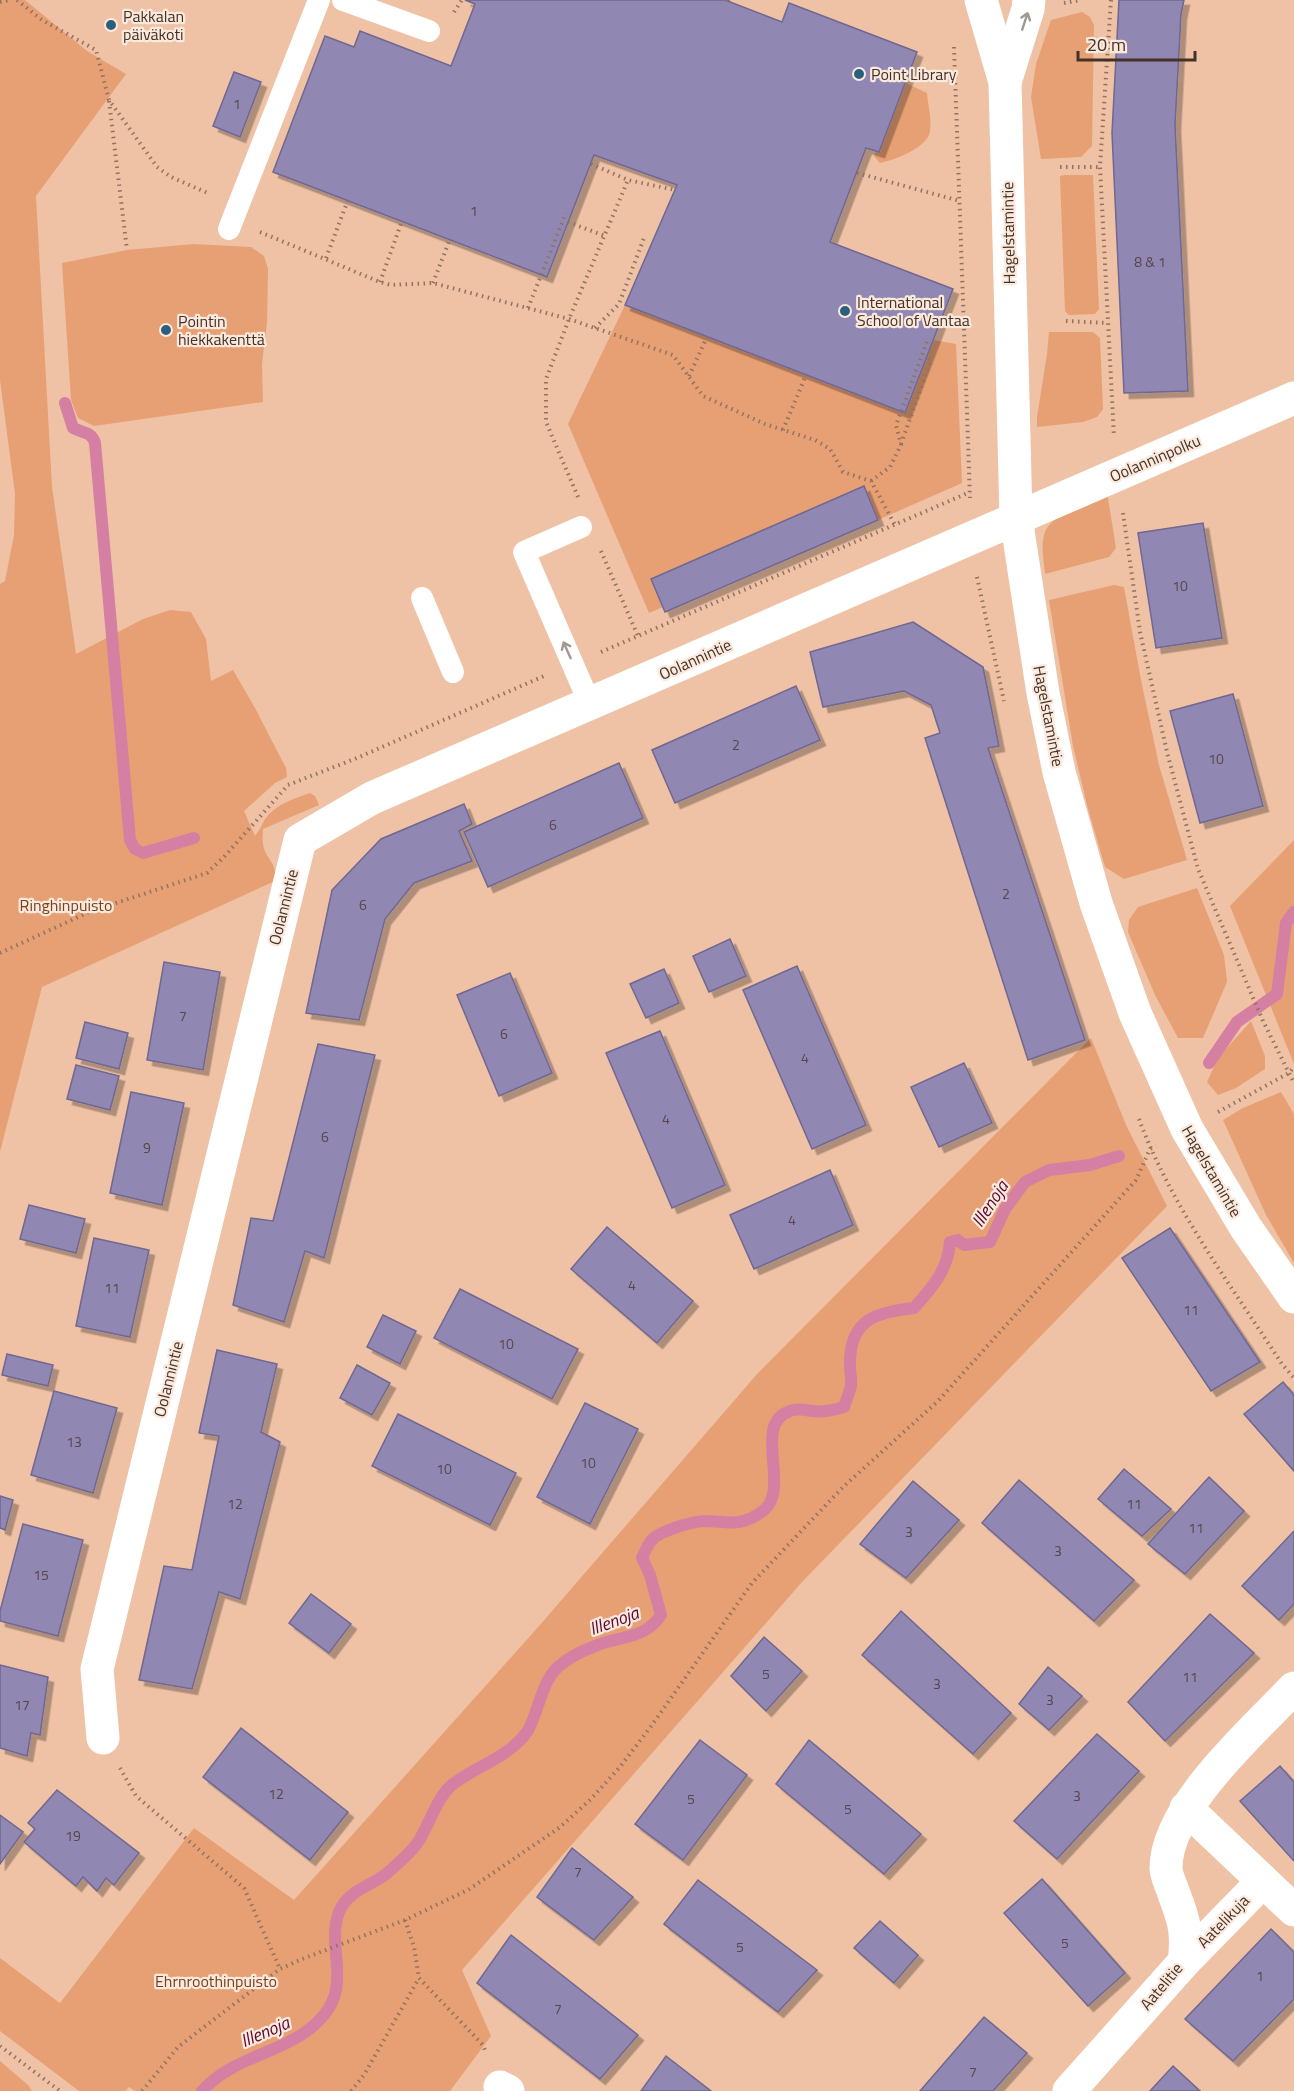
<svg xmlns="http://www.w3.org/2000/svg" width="1294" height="2091" viewBox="0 0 1294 2091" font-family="'Titillium Web',sans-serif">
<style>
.green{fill:#e7a073}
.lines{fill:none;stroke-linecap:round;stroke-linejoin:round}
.stream{stroke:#d57fa3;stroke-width:12}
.building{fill:#9087b2;stroke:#706791;stroke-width:1.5;filter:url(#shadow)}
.path{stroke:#917360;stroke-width:4;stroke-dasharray:1.5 4.5;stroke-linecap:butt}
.lane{stroke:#fff;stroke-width:22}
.street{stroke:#fff;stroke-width:33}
.oneway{stroke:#a29893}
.poi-dot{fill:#2a607b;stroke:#fce9dd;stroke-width:2}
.labels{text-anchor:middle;stroke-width:4.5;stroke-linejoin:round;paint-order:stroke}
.number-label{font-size:14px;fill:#57474a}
.poi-label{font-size:16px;fill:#443227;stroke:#fce9dd;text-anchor:start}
.street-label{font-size:16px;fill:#443227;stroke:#fce9dd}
.park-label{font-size:16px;fill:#75421e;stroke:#fce9dd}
.water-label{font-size:18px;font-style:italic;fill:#560833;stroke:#fce9dd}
</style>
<defs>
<filter id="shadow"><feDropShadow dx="5.5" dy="5.5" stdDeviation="0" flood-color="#0004"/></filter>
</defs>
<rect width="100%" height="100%" fill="#efc2a5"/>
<!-- green -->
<g class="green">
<path d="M0,0H25L87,51L126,74L36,196L52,487L76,654L143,619L170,610L191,612L206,639L211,681L233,670L255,708L286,768L287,777L275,783L244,811L255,836C259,831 262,825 265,819C276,804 293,799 310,793L315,796L319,805L263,829C263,834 262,839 263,844C266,861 277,860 275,881L42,987L0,1152V584L5,581L14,535L15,494L0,380Z"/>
<polygon points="1082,12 1090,17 1094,25 1092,146 1081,157 1041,159 1031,97 1036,64 1051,20"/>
<path d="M906,83L927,93C928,105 932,120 930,131C928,148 894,160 880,163L874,156Z"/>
<polygon points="1064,175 1093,175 1099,309 1095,314 1069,315 1065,311 1060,176"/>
<polygon points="193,244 251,247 264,256 268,269 267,323 262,364 263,402 94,426 78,418 71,400 62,263 127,250"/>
<polygon points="625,305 905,413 933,340 956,344 962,483 878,520 864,487 651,578 663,607 649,613 568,424"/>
<polygon points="1049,332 1093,332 1100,338 1103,409 1097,417 1083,422 1037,427 1037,417 1047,354"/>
<path d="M1107,492L1116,548L1109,557L1045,574C1044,561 1040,545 1045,532C1052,514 1090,501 1107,492Z"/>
<polygon points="1114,585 1124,587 1141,680 1159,765 1187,860 1124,879 1105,867 1088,809 1073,746 1049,600"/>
<polygon points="1294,840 1294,1064 1230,906"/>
<polygon points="1197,888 1224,955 1227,982 1203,1038 1178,1038 1155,995 1128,932 1129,920 1138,907"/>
<polygon points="1251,1021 1265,1056 1265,1069 1236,1088 1218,1095 1207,1082 1218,1058"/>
<polygon points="1091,1038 1126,1125 1167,1206 802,1582 462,1970 491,2036 450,2091 135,2091 129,2087 125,2091 79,2091 0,2031 0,1958 60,2003 194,1828 294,1900 539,1626 758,1373"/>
<polygon points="1281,1092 1294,1114 1294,1263 1266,1215 1223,1120 1243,1108"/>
<polygon points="0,2061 28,2085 32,2091 0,2091"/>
</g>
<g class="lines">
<!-- stream -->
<g class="stream">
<path d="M65,403L73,428C82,433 91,431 95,443L130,840L135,849L143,853L194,838"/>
<polyline points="1209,1063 1237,1022 1277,994 1286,923 1294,912"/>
<path d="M202,2091C239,2050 299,2054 329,2008C349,1976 324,1937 342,1906C352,1890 372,1885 386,1874C396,1865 411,1853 418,1842C430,1824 436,1798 453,1784C477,1766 509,1757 527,1732C538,1715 541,1682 558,1667C567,1659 582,1651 593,1647C618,1635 644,1641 661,1615L650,1575L642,1558C645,1552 647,1546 651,1541C658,1531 694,1521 706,1521C730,1522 741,1527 763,1511C792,1489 751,1424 790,1411C798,1408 805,1410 812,1411C823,1413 834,1410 844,1407C846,1400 850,1392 851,1385C852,1377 849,1369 850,1361C851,1319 877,1312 914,1308C932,1288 948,1270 950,1242L958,1240L964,1245L990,1242L1005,1209L1025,1182L1049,1170L1090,1165L1119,1156"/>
</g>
</g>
<!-- building -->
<g class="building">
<polygon points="465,0 725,0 782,22 789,3 917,52 879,152 866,148 830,242 953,289 905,413 625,305 677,185 594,155 547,277 273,172 325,36 354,47 360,31 451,66 475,4"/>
<polygon points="1119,0 1184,0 1181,14 1175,125 1188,391 1124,393 1112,133"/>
<polygon points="234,72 261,82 240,137 213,126"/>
<polygon points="864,486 878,520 665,612 651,579"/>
<polygon points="1203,523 1222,638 1156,648 1138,533"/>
<polygon points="913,622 983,667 999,746 988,748 1085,1040 1028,1060 925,738 940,733 931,705 904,691 823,707 810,652"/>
<polygon points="796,686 820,740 675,803 652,750"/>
<polygon points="1233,694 1263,806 1200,823 1170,711"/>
<polygon points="619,763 643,818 488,887 464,832"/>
<polygon points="464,804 472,824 459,831 472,861 414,883 385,919 359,1020 306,1013 332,890 381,839"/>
<polygon points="730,939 746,976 709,992 693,956"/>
<polygon points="164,962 220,972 203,1070 147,1060"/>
<polygon points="797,966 866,1125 812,1149 743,990"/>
<polygon points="664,969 679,1003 646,1018 630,984"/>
<polygon points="510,973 552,1073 499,1096 457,995"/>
<polygon points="85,1022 128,1033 119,1069 76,1058"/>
<polygon points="660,1031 725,1185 672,1208 606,1053"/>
<polygon points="318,1044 375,1055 324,1258 305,1251 284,1322 233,1305 251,1218 273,1221"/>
<polygon points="964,1063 992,1123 939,1147 911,1087"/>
<polygon points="76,1065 119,1076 110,1110 67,1099"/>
<polygon points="131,1092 184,1103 162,1205 110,1193"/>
<polygon points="830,1170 853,1225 754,1269 730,1215"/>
<polygon points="29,1205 85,1219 76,1253 20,1239"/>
<polygon points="607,1227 693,1301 657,1343 571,1269"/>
<polygon points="1170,1228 1260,1362 1211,1391 1122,1258"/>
<polygon points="94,1238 149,1250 130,1337 76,1326"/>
<polygon points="460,1289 578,1349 552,1399 434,1338"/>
<polygon points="383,1315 416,1331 400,1364 367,1347"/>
<polygon points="217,1350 277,1364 261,1432 280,1442 240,1599 219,1592 192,1689 139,1680 164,1566 192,1570 219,1436 199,1433"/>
<polygon points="7,1354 53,1365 48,1386 2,1375"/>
<polygon points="357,1365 390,1383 372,1415 340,1398"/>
<polygon points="1283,1382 1294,1395 1294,1471 1244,1414"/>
<polygon points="54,1391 117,1408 93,1493 31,1475"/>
<polygon points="585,1403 638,1429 590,1524 537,1497"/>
<polygon points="398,1414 516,1473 490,1525 372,1466"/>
<polygon points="1124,1469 1171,1509 1142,1536 1098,1499"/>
<polygon points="1209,1477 1244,1511 1185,1574 1148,1544"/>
<polygon points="1019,1480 1134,1580 1094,1621 982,1523"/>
<polygon points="913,1481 959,1520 906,1578 860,1544"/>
<polygon points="0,1496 13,1500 5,1530 0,1528"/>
<polygon points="23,1524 83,1540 58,1636 0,1621 0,1611"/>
<polygon points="1294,1531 1294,1604 1279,1620 1242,1586"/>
<polygon points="311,1594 351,1624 329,1653 289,1623"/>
<polygon points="901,1611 1011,1713 973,1754 862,1655"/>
<polygon points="1210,1614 1254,1653 1165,1741 1128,1702"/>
<polygon points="764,1637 802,1671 766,1711 731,1676"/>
<polygon points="0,1665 48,1677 40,1735 31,1733 27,1756 0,1748"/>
<polygon points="1048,1667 1082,1696 1049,1730 1019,1704"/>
<polygon points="241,1728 348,1812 310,1860 203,1777"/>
<polygon points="1097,1734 1139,1771 1057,1859 1014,1821"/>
<polygon points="700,1740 747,1775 683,1860 635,1824"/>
<polygon points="809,1740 921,1834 884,1874 776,1784"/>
<polygon points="1280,1766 1294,1782 1294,1861 1240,1801"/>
<polygon points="57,1790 139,1853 114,1885 106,1878 97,1891 83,1877 76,1886 24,1842 35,1829 28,1823"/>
<polygon points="0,1815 23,1832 0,1864"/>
<polygon points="572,1848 633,1897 594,1940 537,1897"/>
<polygon points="1042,1879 1125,1973 1088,2006 1004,1913"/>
<polygon points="698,1880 817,1970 778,2012 664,1924"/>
<polygon points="880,1921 918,1955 894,1983 854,1948"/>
<polygon points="1271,1929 1294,1952 1294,1999 1233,2061 1185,2019"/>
<polygon points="511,1935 638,2035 600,2079 477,1983"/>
<polygon points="984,2017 1027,2053 993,2091 920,2091"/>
<polygon points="666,2056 711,2091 641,2091"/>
<polygon points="1173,2066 1200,2091 1150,2091"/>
</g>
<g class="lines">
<!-- path -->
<g class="path">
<polyline points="17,0 42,20 96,50 109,100 157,167 171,177 210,194"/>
<polyline points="1111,0 1100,167 1114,437"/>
<polyline points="728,1 728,0"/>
<polyline points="0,2 9,0"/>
<polyline points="1064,3 1081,0"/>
<polyline points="454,12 462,0"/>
<polyline points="954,47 970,498"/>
<polyline points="109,101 127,250"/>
<polyline points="591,164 628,180 675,190"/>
<polyline points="1060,167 1100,167"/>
<polyline points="857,173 960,201"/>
<polyline points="568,222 605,236"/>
<polyline points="260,232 380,282 391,285 433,283 569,319 673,355 703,396 765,424 815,440 830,449 843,472 871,481 895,525"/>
<polyline points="326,258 348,200"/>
<polyline points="380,282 402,221"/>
<polyline points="433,283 450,239"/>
<polyline points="528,308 566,213"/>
<polyline points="1066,321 1107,323"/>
<polyline points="595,328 619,304 644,238"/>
<polyline points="689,376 707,337"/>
<polyline points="783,430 806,375"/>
<polyline points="901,444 931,360 926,358"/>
<polyline points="871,481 890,467 901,445 896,425 928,339"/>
<polyline points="578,497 546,422 546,379 569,319 628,180"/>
<polyline points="1123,513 1140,632 1167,752 1198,869 1263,1021 1294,1083"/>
<polyline points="601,551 638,636"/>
<polyline points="977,577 1004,701"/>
<polyline points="601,652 970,492"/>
<polyline points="0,953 89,912 207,873 224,857 288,785 357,758 544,676"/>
<polyline points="1218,1112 1289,1073 1294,1067"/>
<path d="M1139,1119C1172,1208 1231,1285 1282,1364L1294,1378"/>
<polyline points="120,1768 136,1796 244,1888 280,1969"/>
<polyline points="405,1920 414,1947 419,1978 483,2045 486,2053"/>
<polyline points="0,2046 60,2091"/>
<polyline points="142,2091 178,2047 280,1969 302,1959 405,1920 468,1890 559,1828 590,1800 620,1767 652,1725 752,1583 843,1487 938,1401 1136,1180 1150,1149 1156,1146"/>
<polyline points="351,2091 364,2075 419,1978"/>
</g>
<!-- lane -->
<g class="lane">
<polyline points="343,0 429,31"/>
<polyline points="229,229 319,0"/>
<polyline points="581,527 524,552 590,704"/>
<polyline points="422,598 453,672"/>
</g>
<!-- street -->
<g class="street">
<polyline points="981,0 1005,82 1016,518 1043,693 1059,772 1096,903 1135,1013 1187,1129 1246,1228 1294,1297"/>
<polyline points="1005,82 1028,9 1029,0"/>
<polyline points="103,1738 97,1669 300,840 372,798 1294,398"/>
<polyline points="1186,1808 1263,1881"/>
<polyline points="1184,1962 1263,1881 1294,1910"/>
<polyline points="500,2087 508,2091"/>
<path d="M1069,2091L1184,1962C1188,1933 1184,1920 1174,1894C1172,1887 1166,1876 1166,1868C1166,1807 1254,1730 1294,1688"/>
</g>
</g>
<!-- one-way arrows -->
<defs><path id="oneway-shaft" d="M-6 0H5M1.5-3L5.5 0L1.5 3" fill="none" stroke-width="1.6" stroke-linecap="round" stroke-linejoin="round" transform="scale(1.5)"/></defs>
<g class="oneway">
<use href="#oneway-shaft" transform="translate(1025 21) rotate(-72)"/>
<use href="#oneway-shaft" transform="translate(567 650) rotate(-114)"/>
</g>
<!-- markers -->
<g class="poi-dot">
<circle cx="111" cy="25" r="6"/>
<circle cx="859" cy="74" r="6"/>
<circle cx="845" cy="311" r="6"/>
<circle cx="166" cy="330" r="6"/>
</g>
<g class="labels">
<!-- number labels -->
<g class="number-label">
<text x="237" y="109">1</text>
<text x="474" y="216">1</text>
<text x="1150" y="267">8 &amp; 1</text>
<text x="1180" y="591">10</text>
<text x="736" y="750">2</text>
<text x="1216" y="764">10</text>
<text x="553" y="830">6</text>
<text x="1006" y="899">2</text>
<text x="363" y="910">6</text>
<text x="183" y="1021">7</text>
<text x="504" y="1039">6</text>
<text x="805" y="1063">4</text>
<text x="666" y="1124">4</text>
<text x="325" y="1142">6</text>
<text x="147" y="1153">9</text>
<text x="792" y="1225">4</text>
<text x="632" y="1290">4</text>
<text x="112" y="1293">11</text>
<text x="1191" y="1315">11</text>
<text x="506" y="1349">10</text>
<text x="74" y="1447">13</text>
<text x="588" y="1468">10</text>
<text x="444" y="1474">10</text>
<text x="235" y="1509">12</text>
<text x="1134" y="1509">11</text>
<text x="1196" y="1533">11</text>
<text x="909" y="1537">3</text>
<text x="1058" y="1556">3</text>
<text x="41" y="1580">15</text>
<text x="766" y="1679">5</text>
<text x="1190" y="1682">11</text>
<text x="937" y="1689">3</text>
<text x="1050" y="1705">3</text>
<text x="22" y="1710">17</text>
<text x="276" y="1799">12</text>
<text x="1077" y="1801">3</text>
<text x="691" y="1804">5</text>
<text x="848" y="1814">5</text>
<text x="73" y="1841">19</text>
<text x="578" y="1877">7</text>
<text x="1065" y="1948">5</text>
<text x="740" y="1952">5</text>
<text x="1260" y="1981">1</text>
<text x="558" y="2014">7</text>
<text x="973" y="2077">7</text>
</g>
<!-- poi labels -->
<g class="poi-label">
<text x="123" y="22">Pakkalan<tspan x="123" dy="18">päiväkoti</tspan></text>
<text x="871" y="80">Point Library</text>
<text x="857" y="308">International<tspan x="857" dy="18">School of Vantaa</tspan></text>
<text x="178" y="327">Pointin<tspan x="178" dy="18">hiekkakenttä</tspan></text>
</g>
<!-- street labels -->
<g class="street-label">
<text transform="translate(1008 233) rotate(-91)" y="6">Hagelstamintie</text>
<text transform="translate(1155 458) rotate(-23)" y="6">Oolanninpolku</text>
<text transform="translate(695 659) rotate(-24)" y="6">Oolannintie</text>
<text transform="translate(1049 716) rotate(79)" y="6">Hagelstamintie</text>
<text transform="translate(283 907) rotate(-76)" y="6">Oolannintie</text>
<text transform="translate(1212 1171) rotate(60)" y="6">Hagelstamintie</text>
<text transform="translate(168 1379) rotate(-76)" y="6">Oolannintie</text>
<text transform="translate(1223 1921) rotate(-46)" y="6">Aatelikuja</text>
<text transform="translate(1161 1986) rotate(-50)" y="6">Aatelitie</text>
</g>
<!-- park labels -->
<g class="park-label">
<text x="66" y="911">Ringhinpuisto</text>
<text x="216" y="1987">Ehrnroothinpuisto</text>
</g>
<!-- water labels -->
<g class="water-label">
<text transform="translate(990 1204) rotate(-57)" y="6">Illenoja</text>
<text transform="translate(614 1621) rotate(-20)" y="6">Illenoja</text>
<text transform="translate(265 2032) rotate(-23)" y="6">Illenoja</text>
</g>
</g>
<!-- scale -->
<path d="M1078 51v9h117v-9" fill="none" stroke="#443227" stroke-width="3"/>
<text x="1087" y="51" font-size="18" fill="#443227" stroke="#fce9dd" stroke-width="4.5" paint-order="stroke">20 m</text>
</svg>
